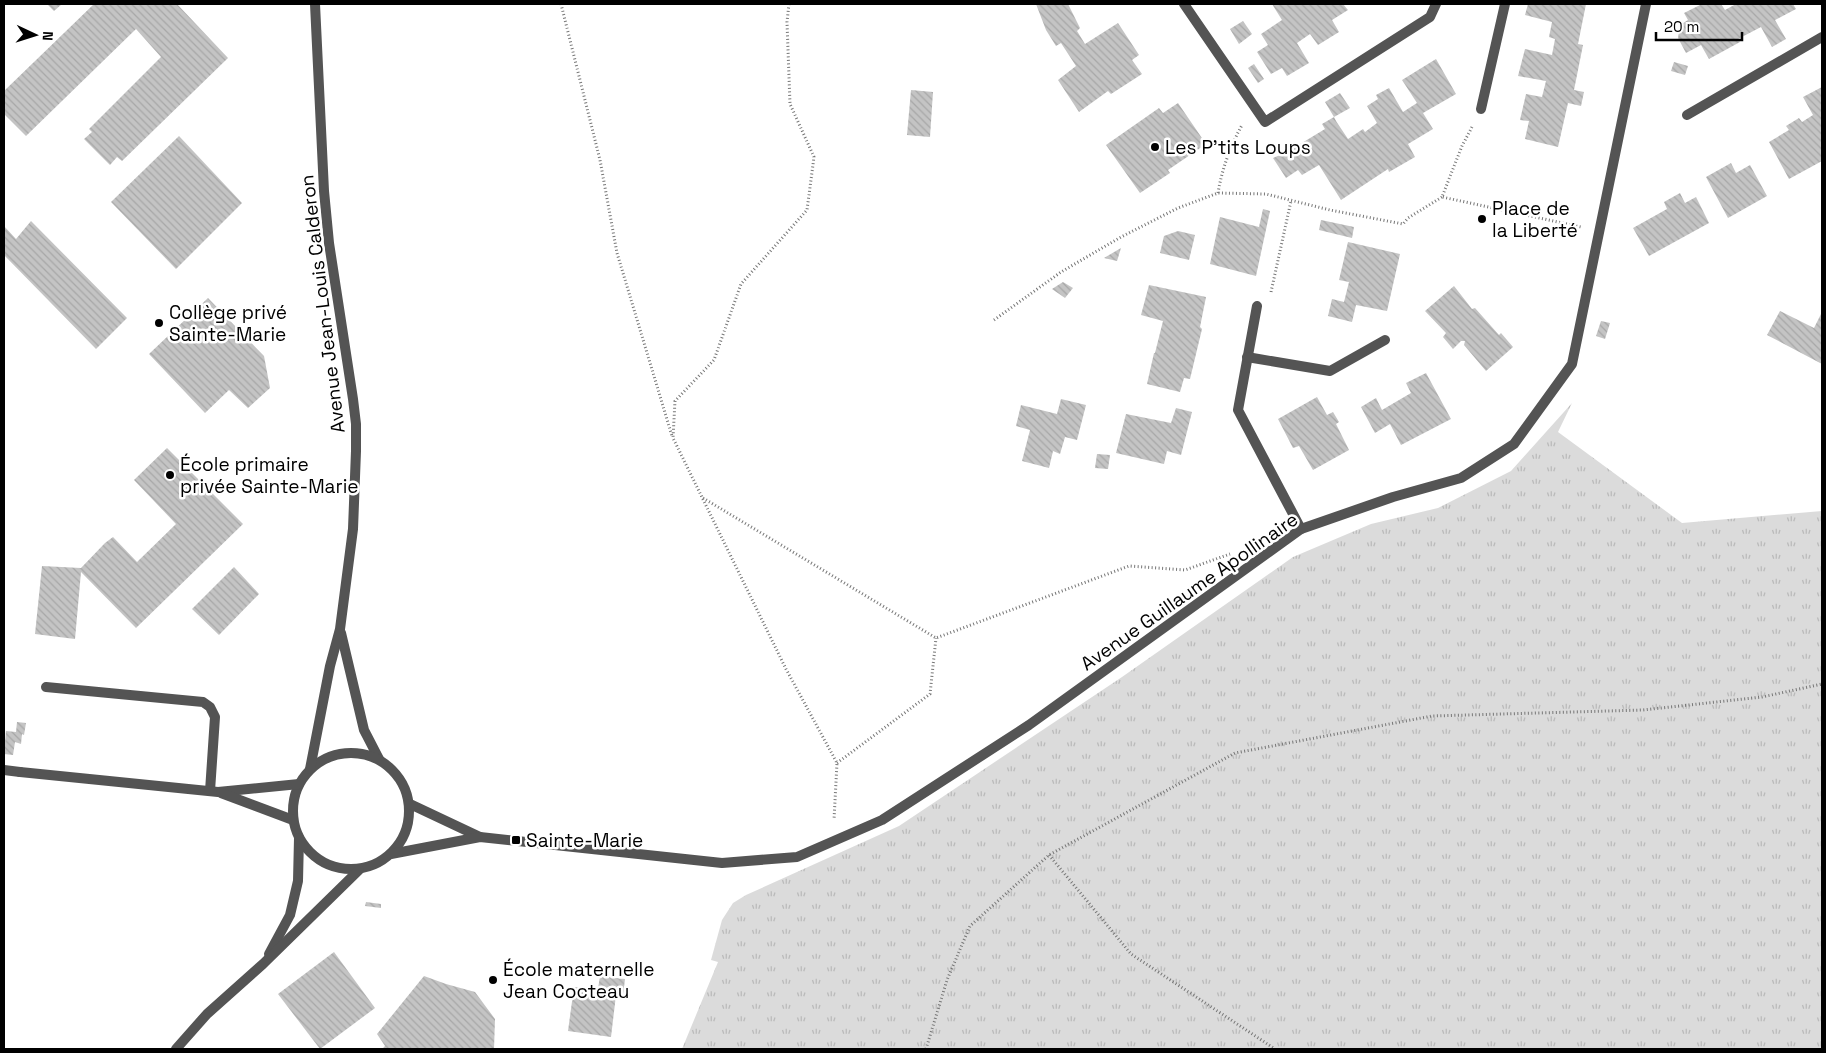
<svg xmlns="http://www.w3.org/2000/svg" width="1826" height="1053" viewBox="0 0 1826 1053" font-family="'Space Grotesk',sans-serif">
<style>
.grass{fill:url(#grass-tufts)}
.building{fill:url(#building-back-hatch)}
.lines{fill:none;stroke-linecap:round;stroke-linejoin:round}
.path{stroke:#767676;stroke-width:3;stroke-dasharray:1 2.5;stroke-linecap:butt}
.service{stroke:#545454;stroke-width:10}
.minor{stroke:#545454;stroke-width:10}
.poi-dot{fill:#000;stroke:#fff;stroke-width:2}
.labels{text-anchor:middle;stroke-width:5;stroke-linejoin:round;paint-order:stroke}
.poi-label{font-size:19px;fill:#000;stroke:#fff;text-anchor:start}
.street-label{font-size:19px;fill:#000;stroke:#fff}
</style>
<defs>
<pattern id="grass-tufts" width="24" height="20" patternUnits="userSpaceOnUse" patternTransform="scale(1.25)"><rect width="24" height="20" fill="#dbdbdb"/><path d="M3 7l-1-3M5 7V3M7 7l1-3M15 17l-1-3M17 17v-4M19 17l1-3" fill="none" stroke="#bababa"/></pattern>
<pattern id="building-back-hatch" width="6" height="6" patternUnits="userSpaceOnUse" patternTransform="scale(1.25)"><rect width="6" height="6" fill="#c4c4c4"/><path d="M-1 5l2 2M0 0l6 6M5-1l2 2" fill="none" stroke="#a7a7a7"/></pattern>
</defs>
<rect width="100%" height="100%" fill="#fff"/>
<!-- grass -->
<polygon class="grass" points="1572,403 1558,432 1682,523 1822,511 1822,1049 682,1049 718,962 711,960 722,920 733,903 746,895 899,826 1122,677 1293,557 1371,524 1438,508 1511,471"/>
<!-- building -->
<g class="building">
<polygon points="47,4 62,4 54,11"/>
<polygon points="94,4 177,4 228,58 122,161 117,157 110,165 84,139 92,132 89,129 161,57 136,29 26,136 4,114 4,91"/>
<polygon points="1036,4 1068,4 1080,28 1077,31 1085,44 1118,23 1139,55 1132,60 1142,74 1111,94 1108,91 1079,112 1058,80 1076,66 1061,43 1056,46 1046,30"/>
<polygon points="1272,4 1343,4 1348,10 1332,20 1339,32 1318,45 1310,34 1297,43 1309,63 1287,76 1282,68 1271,74 1257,52 1268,45 1261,34 1282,20"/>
<polygon points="1528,4 1586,4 1578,44 1583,45 1574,90 1584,92 1581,106 1568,103 1558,147 1525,139 1529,121 1520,120 1526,94 1542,97 1546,81 1518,76 1525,49 1552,55 1555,39 1549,37 1552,22 1525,15"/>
<polygon points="1702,4 1721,4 1725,10 1736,4 1793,4 1796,9 1775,20 1786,39 1772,47 1761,27 1738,39 1740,42 1709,59 1701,45 1686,53 1678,38 1680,25 1688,20 1684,13"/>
<polygon points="1243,21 1252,34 1239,44 1230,29"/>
<polygon points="1436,59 1456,94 1423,113 1433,129 1408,144 1415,157 1389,172 1388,169 1341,200 1319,165 1302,175 1298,170 1286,178 1273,158 1287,152 1325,129 1322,124 1334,117 1325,102 1340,93 1350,108 1334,117 1336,121 1348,139 1363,129 1365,132 1377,123 1367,106 1378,99 1376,95 1389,88 1403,112 1417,103 1402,80"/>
<polygon points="1674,62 1688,66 1685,75 1671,71"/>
<polygon points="1254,64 1264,79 1258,83 1248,68"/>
<polygon points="1822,87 1822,161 1789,179 1769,142 1789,130 1786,126 1799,118 1802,122 1813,115 1803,97"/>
<polygon points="911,90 933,92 930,137 907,135"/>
<polygon points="1178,103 1206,144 1168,170 1170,173 1140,193 1106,145 1159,108 1163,113"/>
<polygon points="179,136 242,203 176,269 111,202"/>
<polygon points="1731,163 1736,173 1750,165 1767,196 1728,218 1706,177"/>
<polygon points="1680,193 1685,203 1696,197 1709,223 1649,256 1633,228 1667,209 1664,202"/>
<polygon points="1263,209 1270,211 1256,276 1210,264 1220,217 1259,227"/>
<polygon points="1321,220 1354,227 1352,238 1319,230"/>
<polygon points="31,221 127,318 96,349 4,255 4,226 16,239"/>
<polygon points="1178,231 1195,235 1189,260 1160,253 1164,236"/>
<polygon points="1348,242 1400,254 1387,311 1356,305 1352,322 1328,316 1332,299 1344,302 1349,282 1339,280"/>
<polygon points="1121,248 1117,261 1104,258"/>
<polygon points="1063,282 1073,288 1065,298 1052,289"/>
<polygon points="1149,285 1206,297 1200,327 1202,329 1190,379 1184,378 1180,392 1147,384 1154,353 1155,353 1163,321 1141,315"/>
<polygon points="1454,286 1472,309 1475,308 1499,335 1501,333 1513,347 1486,371 1464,345 1465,341 1461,341 1453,349 1443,337 1446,333 1425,311"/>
<polygon points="208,298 264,356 270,388 248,408 229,390 205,413 149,354"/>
<polygon points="1780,311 1814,328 1822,312 1822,364 1767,335"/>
<polygon points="1601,321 1610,323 1605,339 1596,336"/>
<polygon points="1426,373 1451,419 1401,445 1390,424 1375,433 1361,407 1376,398 1382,410 1411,393 1406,383"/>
<polygon points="1317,397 1327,415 1333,412 1339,422 1336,424 1349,450 1313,470 1299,446 1293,448 1278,419"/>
<polygon points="1061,399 1086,405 1077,440 1065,437 1060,454 1053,451 1049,468 1022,461 1030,430 1016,426 1021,405 1057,414"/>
<polygon points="1176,408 1192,412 1181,455 1167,451 1164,464 1116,453 1126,414 1171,423"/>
<polygon points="167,448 243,524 136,628 81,572 75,639 35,634 42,566 81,568 105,543 113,537 137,562 176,524 134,480"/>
<polygon points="1097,454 1110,455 1108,469 1095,468"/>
<polygon points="234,567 259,594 219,635 192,609"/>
<polygon points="17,722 26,723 24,735 22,734 21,744 15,742 13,755 4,754 6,731 16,732"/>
<polygon points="366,902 381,904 381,908 365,906"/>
<polygon points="334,952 375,1008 320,1049 278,994"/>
<polygon points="424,976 446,984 475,992 495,1019 494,1049 382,1049 385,1046 377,1034"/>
<polygon points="600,976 625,979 623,996 616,995 611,1037 568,1031 574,987 598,989"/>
</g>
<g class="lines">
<!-- path -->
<g class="path">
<polyline points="561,4 600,160 617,253 672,436"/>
<polyline points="789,4 787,22 790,104 814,157 807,210 741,284 714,360 675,401 673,438 786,669 837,763 834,820"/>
<polyline points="1472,127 1462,146 1442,197 1581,227"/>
<path d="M1218,193C1222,169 1230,147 1242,125"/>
<polyline points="1271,292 1291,201"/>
<polyline points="994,320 1061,272 1121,237 1178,208 1218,193 1266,194 1330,210 1403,224 1408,218 1442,197"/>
<polyline points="703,498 936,638 1129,566 1185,570 1230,554"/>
<polyline points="837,763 930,694 936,638"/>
<polyline points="1049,855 1131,954 1275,1049"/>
<polyline points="926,1049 947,980 970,926 1049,855 1235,753 1432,716 1643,710 1762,697 1822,684"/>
</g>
<!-- service -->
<g class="service">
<polyline points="46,687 203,702 210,707 215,717 210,791"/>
<polyline points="4,770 20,772"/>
</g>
<!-- minor -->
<g class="minor">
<polyline points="1184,4 1265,122 1430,17 1436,4"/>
<polyline points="1481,109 1505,4"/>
<polyline points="1687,115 1822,37"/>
<polyline points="1257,306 1238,410 1301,529"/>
<polyline points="1247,357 1330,371 1385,340"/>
<polyline points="341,633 364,730 379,759"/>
<circle cx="351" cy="811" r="58"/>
<polyline points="310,769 330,666 340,629 353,529 356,451 356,424 353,399 329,243 324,191 315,4"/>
<polyline points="20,772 218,792 299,784"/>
<polyline points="221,793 293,820"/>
<polyline points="410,804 480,837"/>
<polyline points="391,854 480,837 722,863 797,857 882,820 1029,725 1301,529 1393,497 1461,478 1514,444 1572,364 1646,4"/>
<polyline points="269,954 290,915 298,881 299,838"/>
<polyline points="176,1049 207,1014 263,964 359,870"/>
</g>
</g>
<!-- markers -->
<g class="poi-dot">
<circle cx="1155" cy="147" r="5"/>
<circle cx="1482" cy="219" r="5"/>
<circle cx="159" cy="323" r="5"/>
<circle cx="170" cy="475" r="5"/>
<rect x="511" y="835" width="10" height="10" rx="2.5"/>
<circle cx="493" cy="980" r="5"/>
</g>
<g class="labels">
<!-- poi labels -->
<g class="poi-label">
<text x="1165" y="154">Les P'tits Loups</text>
<text x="1492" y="215">Place de<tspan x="1492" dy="22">la Liberté</tspan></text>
<text x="169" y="319">Collège privé<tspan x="169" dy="22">Sainte-Marie</tspan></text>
<text x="180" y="471">École primaire<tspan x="180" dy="22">privée Sainte-Marie</tspan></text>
<text x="526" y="847">Sainte-Marie</text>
<text x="503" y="976">École maternelle<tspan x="503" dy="22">Jean Cocteau</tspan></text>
</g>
<!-- street labels -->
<g class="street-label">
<text transform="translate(322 304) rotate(-97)" y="7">Avenue Jean-Louis Calderon</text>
<text transform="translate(1189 591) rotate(-35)" y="7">Avenue Guillaume Apollinaire</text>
</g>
</g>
<!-- border -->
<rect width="1826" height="1053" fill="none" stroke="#000000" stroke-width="10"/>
<!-- north arrow -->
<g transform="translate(35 35) rotate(94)" stroke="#ffffff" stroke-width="4" paint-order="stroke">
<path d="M0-4L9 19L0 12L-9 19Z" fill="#000000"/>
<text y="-8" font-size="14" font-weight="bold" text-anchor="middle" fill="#000000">N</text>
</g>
<!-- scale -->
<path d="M1656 32v8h86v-8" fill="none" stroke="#000000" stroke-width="2.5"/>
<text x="1664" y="32" font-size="15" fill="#000000" stroke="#ffffff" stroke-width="4" paint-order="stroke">20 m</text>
</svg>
